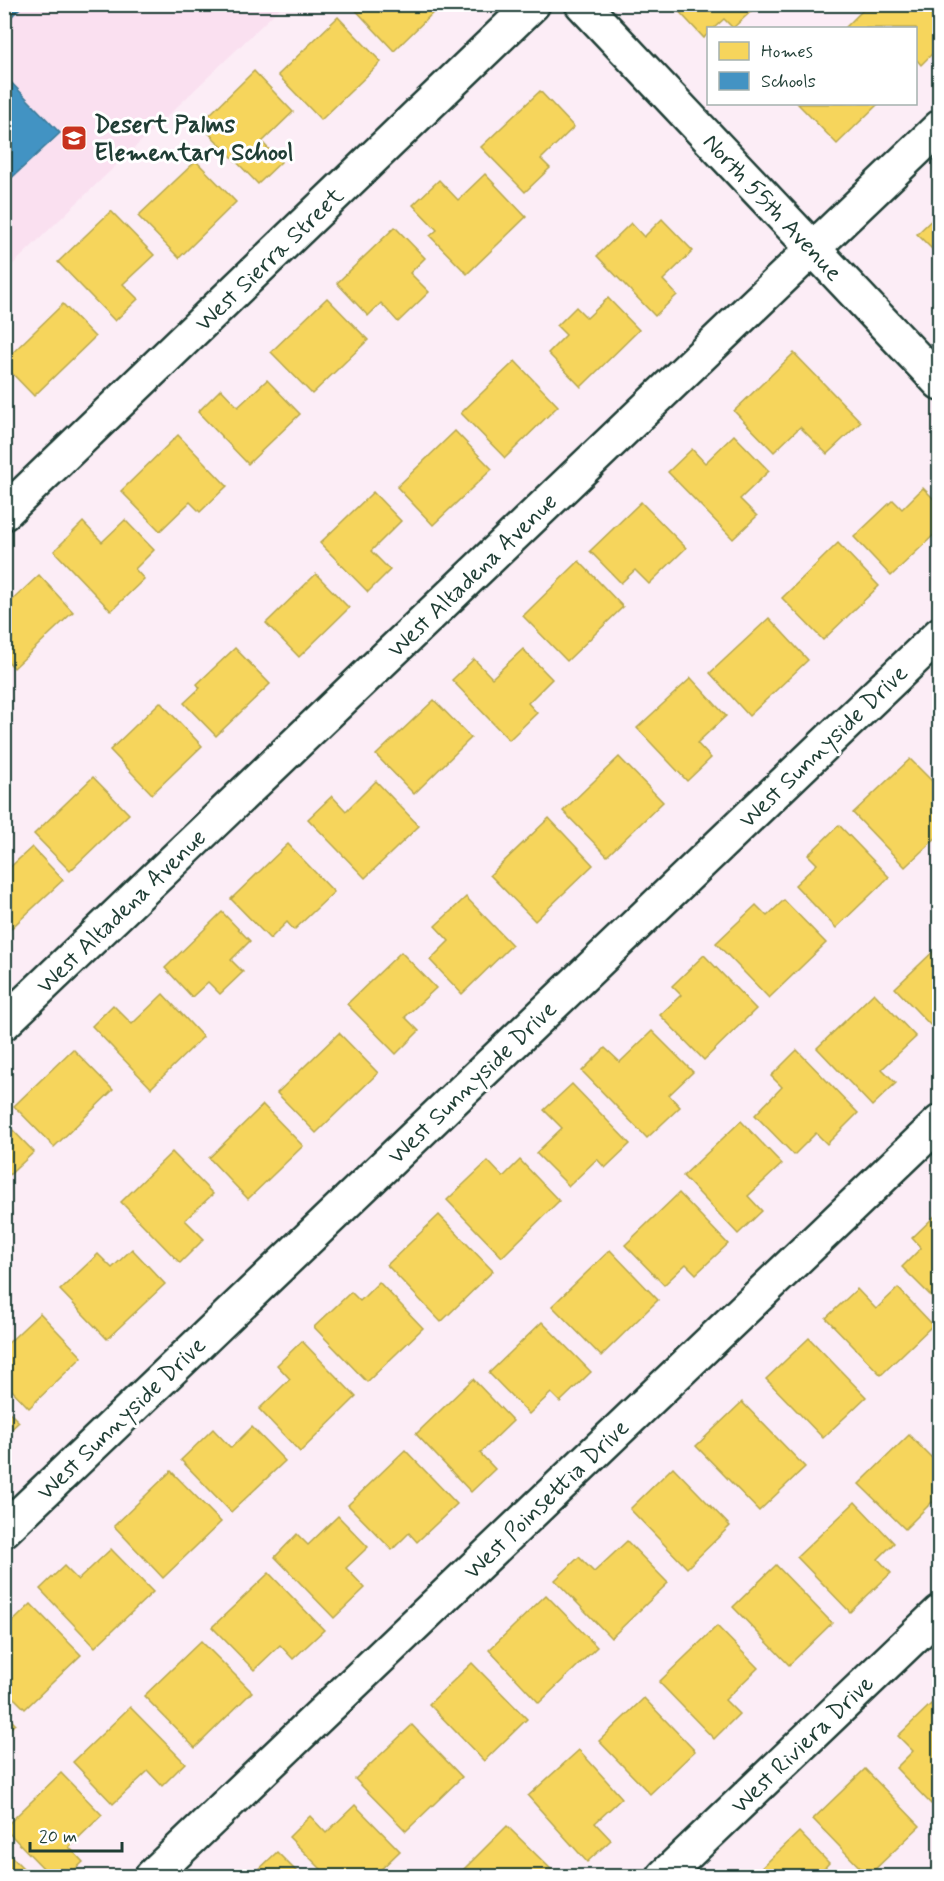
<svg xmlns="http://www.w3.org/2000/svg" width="944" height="1881" viewBox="0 0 944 1881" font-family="Mynerve,sans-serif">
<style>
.built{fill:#fae0f0}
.homes{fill:#f6d55c;stroke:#b6a750;stroke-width:1.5}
.schools{fill:#4393c3;stroke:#387998;stroke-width:1.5}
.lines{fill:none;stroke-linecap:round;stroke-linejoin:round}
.street-casing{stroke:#1f3d34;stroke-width:38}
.secondary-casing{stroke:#1f3d34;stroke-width:38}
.street{stroke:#fff;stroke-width:33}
.secondary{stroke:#fff;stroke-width:33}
.labels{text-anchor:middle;stroke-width:6;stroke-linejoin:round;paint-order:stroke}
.poi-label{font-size:24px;font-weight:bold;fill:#1f3d34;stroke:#fff;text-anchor:start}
.street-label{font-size:24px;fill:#1f3d34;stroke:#fff}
</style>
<rect width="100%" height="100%" fill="#fcedf6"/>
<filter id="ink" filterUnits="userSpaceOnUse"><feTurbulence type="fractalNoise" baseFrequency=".0167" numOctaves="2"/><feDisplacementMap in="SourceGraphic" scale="12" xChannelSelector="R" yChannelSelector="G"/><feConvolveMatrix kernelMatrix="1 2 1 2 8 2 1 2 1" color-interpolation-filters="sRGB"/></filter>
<g filter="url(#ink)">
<!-- built -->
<polygon class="built" points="5,5 283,5 5,272"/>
<!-- homes -->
<g class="homes">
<polygon points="350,4 442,4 394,51"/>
<polygon points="672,4 759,4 733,28 724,19 714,28 708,28 708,33 704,38"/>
<polygon points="869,4 926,4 940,19 940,46 921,65 916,59 916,28 847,28 846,27"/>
<polygon points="338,17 381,62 321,120 278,75"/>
<polygon points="254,71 293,112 262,142 281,162 258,184 200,124"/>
<polygon points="540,91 574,127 541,159 550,168 525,192 481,147"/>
<polygon points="798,104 878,104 837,144"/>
<polygon points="196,161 236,202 179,258 138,216"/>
<polygon points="485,174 526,217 467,274 430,236 437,230 413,205 439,180 458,200"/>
<polygon points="111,211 154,255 123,284 138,299 115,321 58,262"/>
<polygon points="940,212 940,257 917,234"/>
<polygon points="662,219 693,251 663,280 677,295 655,316 597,256 631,223 644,237"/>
<polygon points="395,227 425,258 410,273 429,292 398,322 381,303 368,316 337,283"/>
<polygon points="327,298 368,340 312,394 271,352"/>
<polygon points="608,298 639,330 581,387 548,353 566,335 557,326 576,307 587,318"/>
<polygon points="63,304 95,337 34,396 4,365 4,361"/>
<polygon points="794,353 861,422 827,454 800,427 774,452 734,411"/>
<polygon points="515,361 558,406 505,458 461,413"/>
<polygon points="267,380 300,414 248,464 198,412 221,389 238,407"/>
<polygon points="455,431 492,469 433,525 397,487"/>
<polygon points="178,435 227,486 200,512 190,502 160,531 121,491"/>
<polygon points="734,435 769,471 740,499 757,516 733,539 668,472 692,449 705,463"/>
<polygon points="923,488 940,505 940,529 891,576 854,537 893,500 902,509"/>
<polygon points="373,492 401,521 371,551 390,570 368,592 320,543"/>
<polygon points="641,502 686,548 649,584 635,570 621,583 590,551"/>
<polygon points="125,520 154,550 135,569 144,579 111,611 54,551 83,522 102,542"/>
<polygon points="838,543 879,586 823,640 782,598"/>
<polygon points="579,561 623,607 567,661 523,616"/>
<polygon points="316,574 349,608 299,657 266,623"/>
<polygon points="39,575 73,612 14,668 4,657 4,608"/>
<polygon points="769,618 808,660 749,716 710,673"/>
<polygon points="235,648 270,684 216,736 184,703 200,688 197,684"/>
<polygon points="523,649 552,679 528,703 537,713 509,740 452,680 474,659 492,678"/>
<polygon points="691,678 726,716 697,743 711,758 687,781 637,728"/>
<polygon points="434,700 471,738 414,794 376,755"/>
<polygon points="160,702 202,746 152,794 110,750"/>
<polygon points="619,757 663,802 607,856 563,811"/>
<polygon points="910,759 940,789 940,834 905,867 853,813"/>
<polygon points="93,777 129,814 70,871 34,834"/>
<polygon points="376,781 419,826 365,878 308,819 332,796 346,811"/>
<polygon points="549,818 593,865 535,921 490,875"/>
<polygon points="839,825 889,877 836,928 795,885 817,864 808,855"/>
<polygon points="288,844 334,892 294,930 287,922 270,939 231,899"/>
<polygon points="32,847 63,880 4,935 4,868 7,870"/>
<polygon points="466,897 512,945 462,994 430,960 449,941 435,926"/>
<polygon points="784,900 826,943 769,998 716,943 756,905 767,916"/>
<polygon points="222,912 250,941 231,960 243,972 220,994 208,982 192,997 165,968"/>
<polygon points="940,945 940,1024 934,1029 895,988"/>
<polygon points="401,952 436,988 405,1017 419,1031 396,1054 347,1004"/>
<polygon points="704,955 756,1009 704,1060 660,1015 681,995 672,986"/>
<polygon points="874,993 916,1037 882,1069 896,1083 872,1106 817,1048"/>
<polygon points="163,994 203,1037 151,1088 92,1026 113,1005 132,1024"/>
<polygon points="652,1031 693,1072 669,1095 680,1107 647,1138 582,1071 605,1048 620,1062"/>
<polygon points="339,1033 378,1073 316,1133 277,1093"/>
<polygon points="73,1049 113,1090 54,1147 14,1106"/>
<polygon points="797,1050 858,1113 827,1144 816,1133 794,1155 755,1115 782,1087 771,1076"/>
<polygon points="572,1084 630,1144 605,1168 597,1159 569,1186 536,1153 562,1128 544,1110"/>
<polygon points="263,1105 303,1146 248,1199 209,1158"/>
<polygon points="4,1121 34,1152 4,1180"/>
<polygon points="741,1121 782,1164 748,1196 762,1211 738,1234 683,1176"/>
<polygon points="172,1152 213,1194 185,1220 204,1239 180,1263 121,1202"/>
<polygon points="520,1160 559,1201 502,1257 447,1200 488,1161 503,1177"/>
<polygon points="679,1193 728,1244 696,1274 686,1264 664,1285 625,1245"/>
<polygon points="940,1211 940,1305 902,1267 921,1248 912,1238"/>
<polygon points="439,1215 493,1271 441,1322 387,1265"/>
<polygon points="132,1249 165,1284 107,1339 60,1290 98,1254 112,1268"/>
<polygon points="610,1250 658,1300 601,1356 552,1306"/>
<polygon points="379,1282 423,1328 367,1382 314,1327 351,1292 360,1301"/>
<polygon points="898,1288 933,1325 881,1375 826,1318 857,1289 876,1309"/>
<polygon points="40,1313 82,1357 29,1408 4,1382 4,1347"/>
<polygon points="542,1322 591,1372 560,1402 551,1393 529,1414 489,1373"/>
<polygon points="809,1338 866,1397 823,1438 766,1379"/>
<polygon points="302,1341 356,1397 300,1452 259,1409 290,1379 277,1365"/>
<polygon points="473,1379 513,1421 480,1453 495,1469 471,1492 416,1434"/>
<polygon points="742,1402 805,1467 759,1511 696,1446"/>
<polygon points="4,1407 19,1422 4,1436"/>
<polygon points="252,1427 285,1461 231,1512 181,1460 213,1429 231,1448"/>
<polygon points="909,1435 940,1466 940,1509 932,1502 905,1529 859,1484"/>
<polygon points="405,1450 457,1504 417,1542 409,1533 392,1550 348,1505"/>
<polygon points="673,1467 730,1526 687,1568 630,1509"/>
<polygon points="171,1471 221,1522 163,1578 114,1526"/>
<polygon points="855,1502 894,1543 878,1559 891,1573 850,1612 797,1557"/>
<polygon points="338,1516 368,1547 346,1568 365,1588 334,1618 275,1557 297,1534 308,1545"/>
<polygon points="627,1541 668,1583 611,1638 555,1580 579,1557 594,1572"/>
<polygon points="111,1549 153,1592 95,1647 40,1589 64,1566 78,1580"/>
<polygon points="776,1565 832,1623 789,1665 733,1607"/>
<polygon points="269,1573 324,1630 293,1659 280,1645 254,1670 212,1627"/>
<polygon points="546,1595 597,1647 539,1703 489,1650"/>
<polygon points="31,1604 81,1655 25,1709 4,1688 4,1630"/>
<polygon points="717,1626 758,1668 725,1700 739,1714 714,1739 659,1682"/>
<polygon points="201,1641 252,1692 195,1748 144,1696"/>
<polygon points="472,1663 527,1719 484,1761 429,1704"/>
<polygon points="644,1698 695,1751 650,1794 599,1741"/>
<polygon points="931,1704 940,1713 940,1796 931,1804 896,1768 913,1751 898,1736"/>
<polygon points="130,1707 185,1763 162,1786 148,1771 113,1804 73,1762"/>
<polygon points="4,1713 15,1724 4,1734"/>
<polygon points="412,1725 462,1777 406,1831 355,1779"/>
<polygon points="579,1750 622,1798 595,1823 611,1840 587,1862 528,1796"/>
<polygon points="865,1769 920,1826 868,1876 813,1819"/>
<polygon points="61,1773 102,1815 69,1847 83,1862 68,1876 51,1876 4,1828"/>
<polygon points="355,1805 400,1851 374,1876 328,1876 289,1837 310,1816 326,1833"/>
<polygon points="507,1826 558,1876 469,1876 463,1870"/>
<polygon points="799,1832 829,1863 817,1876 753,1876"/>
<polygon points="4,1849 31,1876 4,1876"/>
<polygon points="277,1852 301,1876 256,1876 254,1874"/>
</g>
<!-- schools -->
<g class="schools">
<polygon points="4,4 24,4 6,22"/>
<polygon points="4,75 60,133 4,185"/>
</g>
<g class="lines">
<!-- street casing -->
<g class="street-casing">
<g id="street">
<polyline points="4,513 533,4"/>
<polyline points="4,1023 940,127"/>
<polyline points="4,1530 940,634"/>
<polyline points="152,1876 940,1122"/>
<polyline points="664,1876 940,1612"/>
</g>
</g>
<!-- secondary casing -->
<g class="secondary-casing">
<polyline id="secondary" points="582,4 940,383"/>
</g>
<!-- street -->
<use href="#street" class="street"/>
<!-- secondary -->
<use href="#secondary" class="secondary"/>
</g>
</g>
<!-- icons -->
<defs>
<g id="school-square" transform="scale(1.35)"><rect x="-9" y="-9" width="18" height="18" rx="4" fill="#c8321e" stroke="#fff"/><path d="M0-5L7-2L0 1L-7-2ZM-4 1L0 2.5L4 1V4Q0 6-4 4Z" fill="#fff"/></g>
</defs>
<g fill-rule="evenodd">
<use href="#school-square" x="74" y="138"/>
</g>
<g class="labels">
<!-- poi labels -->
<g class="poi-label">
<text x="94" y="132">Desert Palms<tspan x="94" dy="28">Elementary School</tspan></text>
</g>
<!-- street labels -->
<g class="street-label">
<text transform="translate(773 207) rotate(47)" y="8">North 55th Avenue</text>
<text transform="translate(269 259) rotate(-44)" y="8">West Sierra Street</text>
<text transform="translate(472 575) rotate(-44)" y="8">West Altadena Avenue</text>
<text transform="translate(823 746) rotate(-44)" y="8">West Sunnyside Drive</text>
<text transform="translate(121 911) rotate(-44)" y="8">West Altadena Avenue</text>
<text transform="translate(472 1082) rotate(-44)" y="8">West Sunnyside Drive</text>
<text transform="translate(121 1418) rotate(-44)" y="8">West Sunnyside Drive</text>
<text transform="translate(546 1499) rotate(-44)" y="8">West Poinsettia Drive</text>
<text transform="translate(802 1744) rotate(-44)" y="8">West Riviera Drive</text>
</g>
</g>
<!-- margin -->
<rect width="944" height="1881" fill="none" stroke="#fff" stroke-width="24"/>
<rect x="12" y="12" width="920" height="1857" fill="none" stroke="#1f3d34" stroke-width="2" filter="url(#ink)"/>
<!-- legend -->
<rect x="707" y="27" width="210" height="78" fill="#ffffff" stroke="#a5b1ae" stroke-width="1.5"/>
<rect x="719" y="42" width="30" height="18" fill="#f6d55c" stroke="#a5b1ae" stroke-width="1.5"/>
<text x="761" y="57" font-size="18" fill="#1f3d34">Homes</text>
<rect x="719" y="72" width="30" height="18" fill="#4393c3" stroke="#a5b1ae" stroke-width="1.5"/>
<text x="761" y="87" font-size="18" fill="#1f3d34">Schools</text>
<!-- scale -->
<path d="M30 1842v9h92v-9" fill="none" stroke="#1f3d34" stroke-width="3"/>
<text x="39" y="1842" font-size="18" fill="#1f3d34" stroke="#ffffff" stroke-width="4.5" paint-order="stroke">20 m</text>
</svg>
